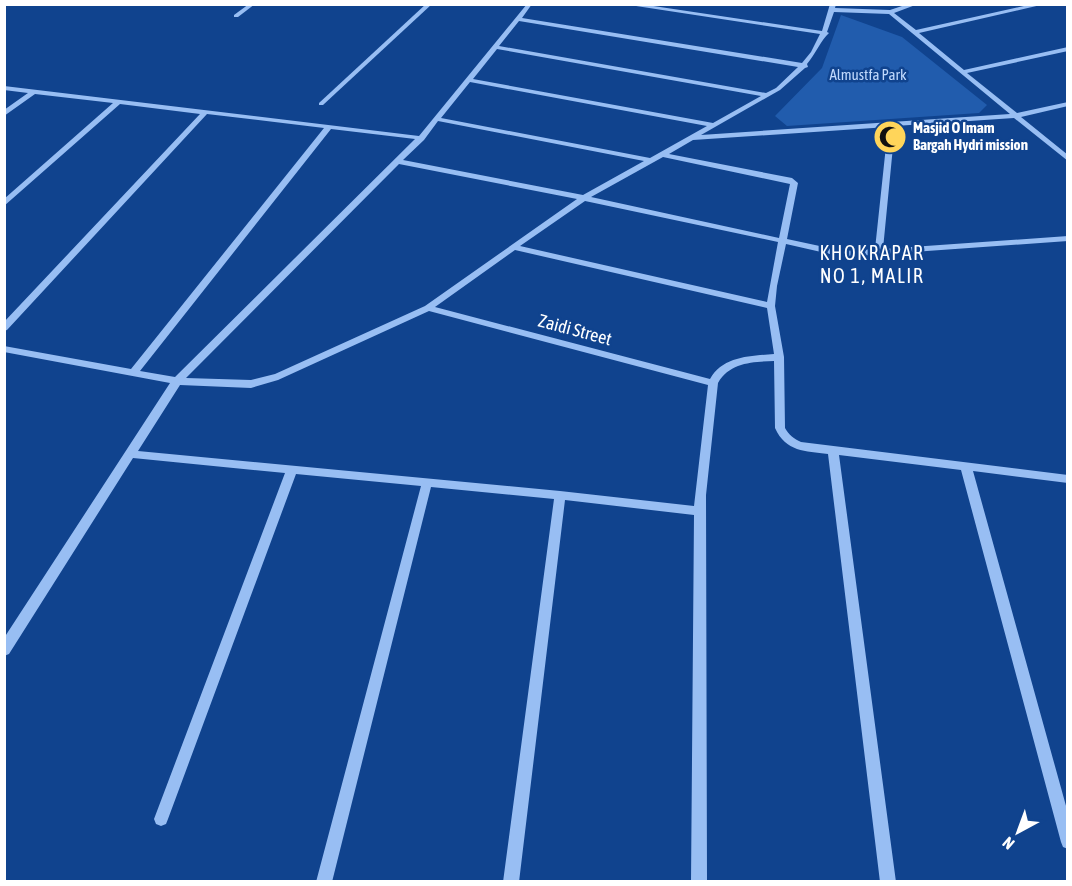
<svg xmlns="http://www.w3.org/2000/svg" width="1072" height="886" viewBox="0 0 1072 886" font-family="'Asap Condensed',sans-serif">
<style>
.green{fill:#215cad}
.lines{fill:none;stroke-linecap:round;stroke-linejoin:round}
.minor{fill:#98bef3;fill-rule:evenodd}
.labels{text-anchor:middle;stroke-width:5;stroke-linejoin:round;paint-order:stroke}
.far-park-label{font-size:15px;fill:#c0d9fd;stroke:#10438e}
.far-poi-label{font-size:15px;font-weight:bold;fill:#fff;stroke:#10438e;text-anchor:start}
.street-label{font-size:18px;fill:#fff;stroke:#10438e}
.neighbourhood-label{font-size:20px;letter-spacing:1.5px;fill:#fff;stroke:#10438e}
</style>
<rect width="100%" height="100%" fill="#10438e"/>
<!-- green -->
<polygon class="green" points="841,15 902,37 987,105 979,113 787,126 775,116 822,68"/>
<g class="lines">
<!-- minor -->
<g class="minor">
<polygon points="249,4 255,4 238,17 234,17 234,15"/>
<polygon points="426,4 432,4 323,105 319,105 319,103"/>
<path d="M527,4H532L522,18L802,63L811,52L820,34L623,4H640L822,31L830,4H836L835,8L890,10L908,4H918L894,13L916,30L1033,4H1045L919,33L964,70L1068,47V51L967,73L1017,113L1068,102V106L1021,117L1068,155V161L1014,118L895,126L883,249L1068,236V241L843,257L786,244L777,286L775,306L784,357L785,428C789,435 794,439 801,442L1068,475V483L973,471L1068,813V849L1063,847L1061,842L961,470L839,455L896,882H880L828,454C805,451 786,452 775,428L774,361C753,362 730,362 718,383L706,495L707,882H691L694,515L565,500L519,882H503L554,499L431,487L332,882H316L421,486L296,474L168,819L166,824L161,826L156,824L154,819L285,473L133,458L9,654L4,656V638L170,383L4,352V346L131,369L324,128L207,114L7,330L4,331V322L200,114L120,104L4,206V199L113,103L35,94L4,116V110L28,93L4,90V86L419,136ZM834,12L889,14L1010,114L701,135L780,90L805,68L808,67L807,64C815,55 821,40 829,33L827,32ZM519,21L798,67L776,88L766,93L499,46ZM497,49L761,96L713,123L473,79ZM470,82L707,126L650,158L441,118ZM438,121L644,161L583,195L403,160L424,140ZM888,127L875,249L843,251L787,239L798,183L792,178L669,154L693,140ZM331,129L415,139L175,377L140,371ZM663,157L790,184L779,238L591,197ZM399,164L577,199L425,306L275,374L251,380L186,378ZM585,201L778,242L767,302L520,246ZM515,250L767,308L774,354C750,356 723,356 710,379L435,307ZM429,311L708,385L694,506L560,491L138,451L180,385L251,388L278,380Z"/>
</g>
</g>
<!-- icons -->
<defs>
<g id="mosque-disc" transform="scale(1.725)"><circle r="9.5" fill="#ffd55a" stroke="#10438e"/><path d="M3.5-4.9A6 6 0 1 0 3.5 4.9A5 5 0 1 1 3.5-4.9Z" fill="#111"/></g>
</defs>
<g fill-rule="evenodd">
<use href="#mosque-disc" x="890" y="137"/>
</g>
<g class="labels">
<!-- far-park labels -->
<g class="far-park-label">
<text x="868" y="80">Almustfa Park</text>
</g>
<!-- far-poi labels -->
<g class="far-poi-label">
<text x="913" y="133">Masjid O Imam<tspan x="913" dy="17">Bargah Hydri mission</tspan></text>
</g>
<!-- street labels -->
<g class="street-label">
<text transform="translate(575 330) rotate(15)" y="6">Zaidi Street</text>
</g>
<!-- neighbourhood labels -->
<g class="neighbourhood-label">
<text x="872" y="260">KHOKRAPAR<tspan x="872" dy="23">NO 1, MALIR</tspan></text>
</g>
</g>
<!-- border -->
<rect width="1072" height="886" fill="none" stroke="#ffffff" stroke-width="12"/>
<!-- north arrow -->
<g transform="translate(1018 832) rotate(221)" stroke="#10438e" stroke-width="4.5" paint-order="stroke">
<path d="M0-4.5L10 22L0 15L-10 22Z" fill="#ffffff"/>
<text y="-9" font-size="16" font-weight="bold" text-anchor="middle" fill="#ffffff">N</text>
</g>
</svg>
